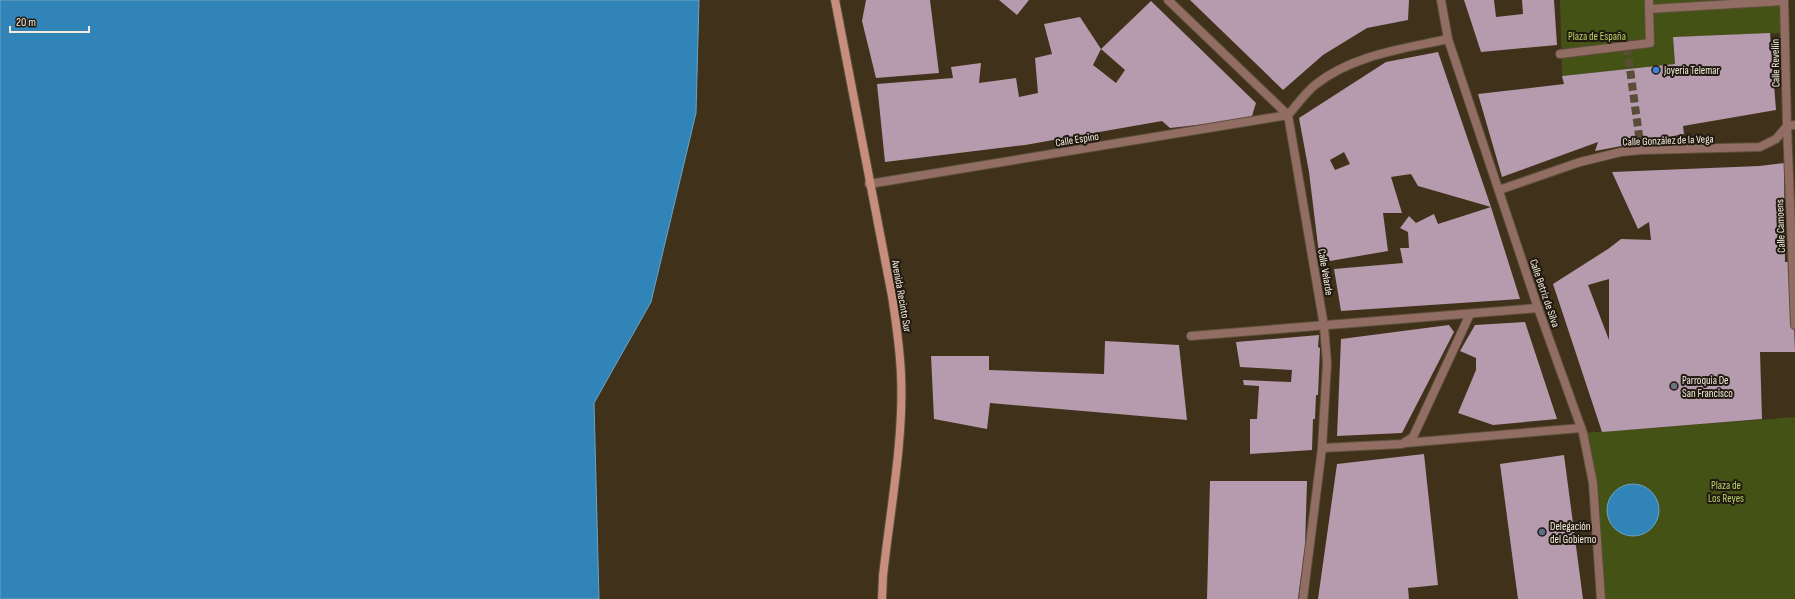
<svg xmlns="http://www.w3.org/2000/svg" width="1795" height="599" viewBox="0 0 1795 599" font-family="'Sofia Sans Condensed',sans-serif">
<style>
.park{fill:#445216;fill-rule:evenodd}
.water{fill:#3184b7;stroke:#6ca3c3}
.building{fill:#b69aae;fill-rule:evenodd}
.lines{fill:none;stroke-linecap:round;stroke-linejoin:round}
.pedestrian-tunnel{stroke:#5a4d37;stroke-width:8;stroke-dasharray:8 4;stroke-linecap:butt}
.pedestrian-casing{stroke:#5c4f39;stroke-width:10}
.minor-casing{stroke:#5c4f39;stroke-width:10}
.secondary-casing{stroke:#5c4f39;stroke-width:10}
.pedestrian{stroke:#926d63;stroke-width:8}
.minor{stroke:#926d63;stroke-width:8}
.secondary{stroke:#c78d7d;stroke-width:8}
.shop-dot{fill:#3f7fe0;stroke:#211a10;stroke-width:1.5}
.worship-dot{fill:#6b7280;stroke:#211a10;stroke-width:1.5}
.service-dot{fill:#5c6f8a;stroke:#211a10;stroke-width:1.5}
.labels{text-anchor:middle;stroke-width:4;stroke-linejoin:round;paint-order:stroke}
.park-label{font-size:11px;fill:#b8d466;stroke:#211a10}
.street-label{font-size:11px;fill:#f5ecde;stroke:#211a10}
.poi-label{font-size:11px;fill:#f5ecde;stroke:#211a10;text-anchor:start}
</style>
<rect width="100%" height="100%" fill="#3f311a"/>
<!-- park -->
<g class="park">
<polygon points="1560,0 1784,0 1785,33 1673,37 1675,64 1562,76"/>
<path d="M1795,417V599H1601L1593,483L1583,433ZM1625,486L1647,488L1657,500L1622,533C1606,521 1610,513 1612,495Z"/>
</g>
<!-- water -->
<g class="water">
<polygon points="0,0 699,0 696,113 651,302 594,403 599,599 0,599"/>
<circle cx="1633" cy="510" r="26"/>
</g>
<!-- building -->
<g class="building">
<polygon points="866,0 930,0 939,73 876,78 862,21"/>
<polygon points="999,0 1029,0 1017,15"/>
<polygon points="1190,0 1409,0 1408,20 1367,28 1323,55 1283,90"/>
<polygon points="1464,0 1494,0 1496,17 1523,14 1522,0 1554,0 1557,45 1481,52"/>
<polygon points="1151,1 1256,103 1251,119 1170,128 1162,121 1025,145 885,162 877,84 953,78 951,67 981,63 979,83 1016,78 1019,97 1038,93 1035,58 1052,54 1044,24 1080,17 1101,49 1093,65 1116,83 1125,70 1101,49"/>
<polygon points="1770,33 1776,110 1683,126 1684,134 1595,151 1598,142 1502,177 1478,94 1564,84 1562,76 1675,64 1673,37"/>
<path d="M1438,52L1491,207L1418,186L1411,174L1391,177L1402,213H1383L1388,251L1330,261L1319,254L1309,172L1299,118L1386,62ZM1344,152L1350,164L1335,170L1330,160Z"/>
<path d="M1784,163L1785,262H1792L1795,352H1760L1762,419L1602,432L1553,284L1608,249L1621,239L1651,240L1649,222L1638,229L1612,172L1759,166ZM1609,279V340L1588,285Z"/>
<polygon points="1491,207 1520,299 1341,311 1334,269 1403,263 1400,248 1409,248 1408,232 1400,228 1409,216 1416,223 1434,214 1438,224"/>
<polygon points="1525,322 1557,419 1493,425 1458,413 1476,370 1476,358 1460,351 1475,325"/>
<polygon points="1449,325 1454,332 1402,433 1337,436 1341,339"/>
<polygon points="1319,335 1318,347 1320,348 1318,395 1316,395 1315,419 1313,419 1312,450 1250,454 1250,419 1257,419 1259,386 1244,385 1243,380 1291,382 1292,370 1240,367 1236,342"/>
<polygon points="1105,341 1179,345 1187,420 990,403 987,429 934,419 931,356 989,356 989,370 1104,374"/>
<polygon points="1424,454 1438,585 1408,588 1409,599 1318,599 1337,464"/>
<polygon points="1564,455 1583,599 1518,599 1500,464"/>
<polygon points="1210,481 1307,481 1305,548 1298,599 1207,599"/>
</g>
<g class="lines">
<!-- pedestrian-tunnel -->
<polyline class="pedestrian-tunnel" points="1627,47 1641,150"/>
<!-- pedestrian casing -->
<g class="pedestrian-casing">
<g id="pedestrian">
<polyline points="1649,0 1649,9 1784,1"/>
<polyline points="1560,54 1650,43 1649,9"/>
<polyline points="1499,190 1580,162 1621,152 1641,150 1760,147 1776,139 1787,126 1784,0"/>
</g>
</g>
<!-- minor casing -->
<g class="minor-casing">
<g id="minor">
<polyline points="1168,0 1288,115 1324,326 1327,363 1322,448 1303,599"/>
<polyline points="1441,0 1448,39 1538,308 1583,433 1593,483 1601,599"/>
<path d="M1288,115C1297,105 1305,93 1315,85C1352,55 1403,49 1448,39"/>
<polyline points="1795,125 1787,126 1795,325"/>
<polyline points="869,184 1288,115"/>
<polyline points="1191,336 1538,308"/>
<polyline points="1405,443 1581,428"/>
<polyline points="1322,448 1402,444 1413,437 1470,314"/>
</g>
</g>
<!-- secondary casing -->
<g class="secondary-casing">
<path id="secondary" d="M835,0L892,296C896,322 900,348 901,375C904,439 890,511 883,576L882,599"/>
</g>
<!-- pedestrian -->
<use href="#pedestrian" class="pedestrian"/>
<!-- minor -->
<use href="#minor" class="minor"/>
<!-- secondary -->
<use href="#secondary" class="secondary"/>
</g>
<!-- markers -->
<circle class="shop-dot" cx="1656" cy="70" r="4"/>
<circle class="worship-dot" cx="1674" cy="386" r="4"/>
<circle class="service-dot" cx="1542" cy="532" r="4"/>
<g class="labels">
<!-- park labels -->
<g class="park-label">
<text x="1597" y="40">Plaza de España</text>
<text x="1726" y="489">Plaza de<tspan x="1726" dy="13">Los Reyes</tspan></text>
</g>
<!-- street labels -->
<g class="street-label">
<text transform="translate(1775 63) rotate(-91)" y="4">Calle Revellín</text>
<text transform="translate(1077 139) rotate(-9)" y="4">Calle Espino</text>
<text transform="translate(1668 140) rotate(-2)" y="4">Calle González de la Vega</text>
<text transform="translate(1780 226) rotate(-92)" y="4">Calle Camoens</text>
<text transform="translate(1326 272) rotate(80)" y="4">Calle Velarde</text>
<text transform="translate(1545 293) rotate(71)" y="4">Calle Betriz de Silva</text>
<text transform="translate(902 296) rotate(80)" y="4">Avenida Recinto Sur</text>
</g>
<!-- poi labels -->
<g class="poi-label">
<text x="1664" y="74">Joyería Telemar</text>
<text x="1682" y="384">Parroquia De<tspan x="1682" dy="13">San Francisco</tspan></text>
<text x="1550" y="530">Delegación<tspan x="1550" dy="13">del Gobierno</tspan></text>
</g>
</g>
<!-- scale -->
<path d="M10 26v6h79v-6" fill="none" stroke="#f5ecde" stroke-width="2"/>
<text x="16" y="26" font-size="12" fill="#f5ecde" stroke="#211a10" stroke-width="3" paint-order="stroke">20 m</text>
</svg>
